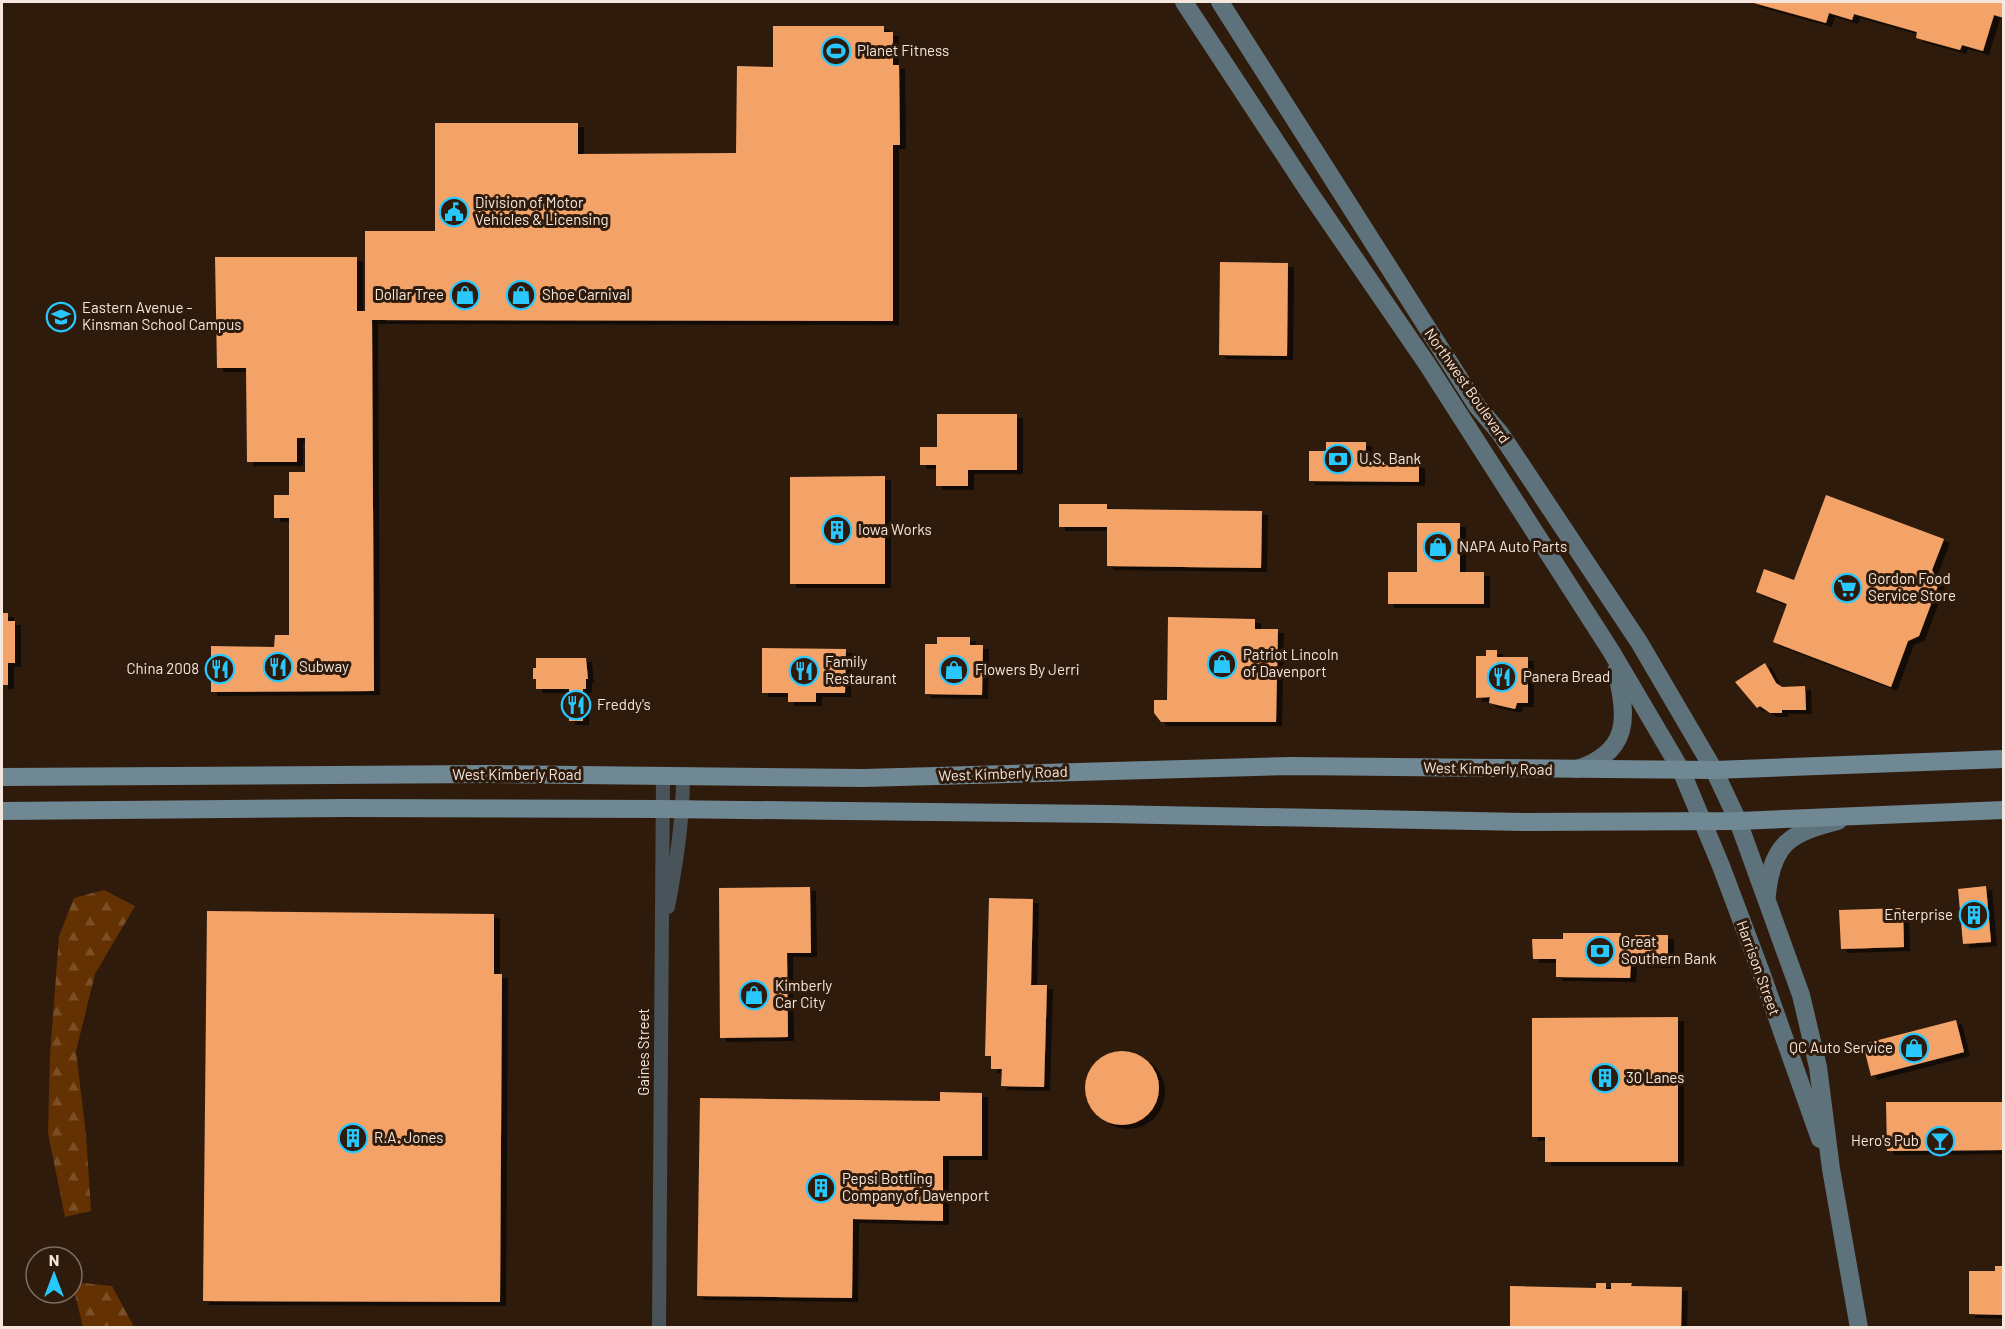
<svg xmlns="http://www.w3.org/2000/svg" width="2005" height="1329" viewBox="0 0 2005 1329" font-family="Barlow,sans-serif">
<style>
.forest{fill:url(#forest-firs)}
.building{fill:#f4a368;filter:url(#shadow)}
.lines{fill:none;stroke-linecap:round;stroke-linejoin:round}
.street{stroke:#48545a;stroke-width:14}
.secondary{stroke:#5e727b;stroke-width:18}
.primary{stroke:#6f8894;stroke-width:18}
.labels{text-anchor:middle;stroke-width:6;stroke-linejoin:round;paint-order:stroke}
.poi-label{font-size:15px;fill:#f5e7dd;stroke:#2f1b0c;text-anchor:start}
.street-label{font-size:15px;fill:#f5e7dd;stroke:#2f1b0c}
</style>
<defs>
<pattern id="forest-firs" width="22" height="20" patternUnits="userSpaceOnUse" patternTransform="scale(1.5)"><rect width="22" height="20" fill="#643102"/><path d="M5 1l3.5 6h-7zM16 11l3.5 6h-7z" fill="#7b4f26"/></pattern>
<filter id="shadow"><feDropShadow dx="6" dy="4" stdDeviation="0" flood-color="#0009"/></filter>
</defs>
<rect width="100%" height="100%" fill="#2f1b0c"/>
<!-- forest -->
<g class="forest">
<polygon points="104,890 135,906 95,974 76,1051 86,1135 91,1211 65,1217 48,1133 50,1055 59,936 74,898"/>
<polygon points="72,1282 112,1286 134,1327 83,1327"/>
</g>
<!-- building -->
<g class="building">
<polygon points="1750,2 2004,2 2004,18 1994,15 1983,51 1962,45 1960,50 1916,38 1917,32 1854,14 1852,20 1829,13 1826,23"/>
<polygon points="773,26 884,26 884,32 893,32 893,65 899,65 900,145 893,145 893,321 372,320 374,691 211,692 211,646 274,647 275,635 289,635 289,518 274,518 274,495 289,495 289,472 305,472 305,438 297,438 297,462 247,462 246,368 217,368 215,257 357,257 357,311 365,311 365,231 435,231 435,123 578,123 578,154 736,153 737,66 773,67"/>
<polygon points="1220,262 1288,263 1287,356 1219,355"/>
<polygon points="937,414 1017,414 1017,470 968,470 968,486 936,486 936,465 920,465 920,447 937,447"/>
<polygon points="1326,442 1366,442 1366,466 1377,455 1382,464 1419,464 1419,482 1309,481 1309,451 1326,451"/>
<polygon points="885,476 885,584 790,584 790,477"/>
<polygon points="1826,495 1944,539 1932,570 1939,583 1919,636 1908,641 1891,687 1773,642 1787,604 1756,592 1764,569 1794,580"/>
<polygon points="1059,504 1107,504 1107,509 1262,511 1261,568 1107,566 1107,527 1059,527"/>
<polygon points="1417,523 1460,523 1460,572 1484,572 1484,604 1388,604 1388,572 1417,572"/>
<polygon points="2,613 8,613 8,621 15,621 15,663 8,663 8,685 2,685"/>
<polygon points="1168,617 1255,619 1255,629 1278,629 1276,722 1161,722 1154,713 1154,700 1167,700"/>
<polygon points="937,637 970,637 970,645 983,645 982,695 925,694 925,644 937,644"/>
<polygon points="762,648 846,649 845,693 816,693 816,702 788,702 788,693 762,693"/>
<polygon points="1486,650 1497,650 1497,657 1528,657 1528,703 1517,703 1515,709 1489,703 1490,697 1476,698 1476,656 1486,656"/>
<polygon points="536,658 586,658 588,679 586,679 586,689 583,689 583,721 569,721 569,689 536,689 536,679 533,679 533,668 536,668"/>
<polygon points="1765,663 1776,683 1782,687 1805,686 1806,710 1782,710 1782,713 1770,713 1760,706 1757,708 1735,682"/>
<polygon points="1986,886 1991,942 1963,944 1958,889"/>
<polygon points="810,887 811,953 787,953 788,1037 720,1038 719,888"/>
<polygon points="989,898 1033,899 1031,985 1047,985 1044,1087 1001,1086 1002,1069 991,1069 991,1056 985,1056"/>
<polygon points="1903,908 1904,947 1841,949 1839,910"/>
<polygon points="207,911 494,914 494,974 502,974 500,1302 203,1301"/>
<polygon points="1563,933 1621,933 1621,943 1635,943 1635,935 1668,935 1668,964 1631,963 1630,978 1556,977 1556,959 1533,959 1532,939 1563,939"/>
<polygon points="1678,1017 1678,1162 1545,1162 1545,1137 1532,1137 1532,1018"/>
<polygon points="1956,1020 1964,1052 1871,1076 1863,1044"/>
<circle cx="1122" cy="1088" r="37"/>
<polygon points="940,1092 982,1093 982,1156 943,1156 943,1221 853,1219 852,1298 697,1296 700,1098 940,1101"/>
<polygon points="1886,1102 2004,1102 2004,1150 1887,1151"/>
<polygon points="1995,1266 2004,1266 2004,1315 1969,1314 1969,1271 1995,1271"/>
<polygon points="1596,1283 1606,1283 1606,1289 1611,1289 1611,1283 1632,1283 1631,1286 1682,1287 1681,1328 1510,1328 1510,1286 1596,1288"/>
</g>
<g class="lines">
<!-- street -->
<g class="street">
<path d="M668,907C676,864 683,821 683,776"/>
<polyline points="659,1328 663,776"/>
</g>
<!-- secondary -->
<g class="secondary">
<polyline points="1184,2 1309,192 1427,364 1611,651 1681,770 1721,866 1762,975 1820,1139"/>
<polyline points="1220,2 1477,406 1500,433 1639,642 1714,770 1738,821 1801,995 1818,1067 1831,1169 1859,1328"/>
<path d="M1577,769C1630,752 1628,717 1616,671"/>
<path d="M1767,895C1772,843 1790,833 1838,821"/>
</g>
<!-- primary -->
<g class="primary">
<polyline points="2,777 489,774 863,778 1291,766 1714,770 2004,759"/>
<polyline points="2,811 345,808 662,809 1108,814 1524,822 1738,821 2004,810"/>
</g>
</g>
<!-- icons -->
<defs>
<g id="stadium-ring" transform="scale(1.5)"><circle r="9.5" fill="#2f1b0c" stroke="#28c8ff" stroke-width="1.5"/><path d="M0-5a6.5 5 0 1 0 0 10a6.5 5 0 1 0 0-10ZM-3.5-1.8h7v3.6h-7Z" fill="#28c8ff"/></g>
<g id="civic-ring" transform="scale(1.5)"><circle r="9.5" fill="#2f1b0c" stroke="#28c8ff" stroke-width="1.5"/><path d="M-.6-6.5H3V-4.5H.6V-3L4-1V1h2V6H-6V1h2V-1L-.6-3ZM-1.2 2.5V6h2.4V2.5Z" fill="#28c8ff"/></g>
<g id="shop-ring" transform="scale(1.5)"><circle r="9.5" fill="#2f1b0c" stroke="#28c8ff" stroke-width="1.5"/><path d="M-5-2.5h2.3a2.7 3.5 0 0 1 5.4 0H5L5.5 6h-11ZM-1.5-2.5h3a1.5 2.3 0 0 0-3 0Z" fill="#28c8ff"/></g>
<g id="school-ring" transform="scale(1.5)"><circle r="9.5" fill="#2f1b0c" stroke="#28c8ff" stroke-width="1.5"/><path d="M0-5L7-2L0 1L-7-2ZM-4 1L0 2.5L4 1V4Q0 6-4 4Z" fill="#28c8ff"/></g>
<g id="bank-ring" transform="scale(1.5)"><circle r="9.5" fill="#2f1b0c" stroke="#28c8ff" stroke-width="1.5"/><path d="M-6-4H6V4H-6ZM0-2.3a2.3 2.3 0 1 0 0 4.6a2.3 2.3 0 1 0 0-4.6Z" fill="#28c8ff"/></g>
<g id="building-ring" transform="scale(1.5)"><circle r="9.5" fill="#2f1b0c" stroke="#28c8ff" stroke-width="1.5"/><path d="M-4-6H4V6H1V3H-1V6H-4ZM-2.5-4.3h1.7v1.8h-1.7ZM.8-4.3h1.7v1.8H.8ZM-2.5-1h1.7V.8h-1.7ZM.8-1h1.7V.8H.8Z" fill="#28c8ff"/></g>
<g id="supermarket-ring" transform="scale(1.5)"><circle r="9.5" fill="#2f1b0c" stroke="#28c8ff" stroke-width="1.5"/><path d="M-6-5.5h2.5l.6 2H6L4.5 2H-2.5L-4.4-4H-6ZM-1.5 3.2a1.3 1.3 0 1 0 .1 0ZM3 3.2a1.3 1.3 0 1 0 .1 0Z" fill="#28c8ff"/></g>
<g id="restaurant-ring" transform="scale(1.5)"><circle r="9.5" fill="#2f1b0c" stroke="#28c8ff" stroke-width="1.5"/><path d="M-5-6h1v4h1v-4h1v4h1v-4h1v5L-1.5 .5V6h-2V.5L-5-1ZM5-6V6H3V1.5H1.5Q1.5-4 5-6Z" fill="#28c8ff"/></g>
<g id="bar-ring" transform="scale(1.5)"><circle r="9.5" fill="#2f1b0c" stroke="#28c8ff" stroke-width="1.5"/><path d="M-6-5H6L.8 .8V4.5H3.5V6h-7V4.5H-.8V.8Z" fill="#28c8ff"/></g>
</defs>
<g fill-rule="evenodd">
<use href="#stadium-ring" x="836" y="51"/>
<use href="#civic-ring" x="454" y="212"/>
<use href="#shop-ring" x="465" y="295"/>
<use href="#shop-ring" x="521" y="295"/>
<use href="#school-ring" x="61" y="317"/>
<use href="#bank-ring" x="1338" y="459"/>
<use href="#building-ring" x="837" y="530"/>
<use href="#shop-ring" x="1438" y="547"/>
<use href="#supermarket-ring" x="1847" y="588"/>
<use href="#shop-ring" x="1222" y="664"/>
<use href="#restaurant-ring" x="278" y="667"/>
<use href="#restaurant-ring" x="220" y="669"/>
<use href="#shop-ring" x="954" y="670"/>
<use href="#restaurant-ring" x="804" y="671"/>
<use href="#restaurant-ring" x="1502" y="677"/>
<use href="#restaurant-ring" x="576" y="705"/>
<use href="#building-ring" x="1974" y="915"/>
<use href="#bank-ring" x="1600" y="951"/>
<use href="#shop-ring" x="754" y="995"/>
<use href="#shop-ring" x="1914" y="1048"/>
<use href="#building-ring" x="1605" y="1078"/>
<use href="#building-ring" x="353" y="1138"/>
<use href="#bar-ring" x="1940" y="1141"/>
<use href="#building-ring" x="821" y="1188"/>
</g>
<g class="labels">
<!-- poi labels -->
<g class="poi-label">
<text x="857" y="56">Planet Fitness</text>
<text x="475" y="208">Division of Motor<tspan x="475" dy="17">Vehicles &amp; Licensing</tspan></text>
<text x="444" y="300" text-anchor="end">Dollar Tree</text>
<text x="542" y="300">Shoe Carnival</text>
<text x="82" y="313">Eastern Avenue -<tspan x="82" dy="17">Kinsman School Campus</tspan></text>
<text x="1359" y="464">U.S. Bank</text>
<text x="858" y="535">Iowa Works</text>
<text x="1459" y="552">NAPA Auto Parts</text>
<text x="1868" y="584">Gordon Food<tspan x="1868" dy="17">Service Store</tspan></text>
<text x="1243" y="660">Patriot Lincoln<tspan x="1243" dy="17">of Davenport</tspan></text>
<text x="825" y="667">Family<tspan x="825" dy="17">Restaurant</tspan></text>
<text x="299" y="672">Subway</text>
<text x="199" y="674" text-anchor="end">China 2008</text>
<text x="975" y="675">Flowers By Jerri</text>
<text x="1523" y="682">Panera Bread</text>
<text x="597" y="710">Freddy's</text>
<text x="1953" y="920" text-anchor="end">Enterprise</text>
<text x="1621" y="947">Great<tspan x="1621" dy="17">Southern Bank</tspan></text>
<text x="775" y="991">Kimberly<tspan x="775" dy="17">Car City</tspan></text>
<text x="1893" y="1053" text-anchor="end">QC Auto Service</text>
<text x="1626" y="1083">30 Lanes</text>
<text x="374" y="1143">R.A. Jones</text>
<text x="1919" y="1146" text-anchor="end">Hero's Pub</text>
<text x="842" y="1184">Pepsi Bottling<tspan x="842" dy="17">Company of Davenport</tspan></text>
</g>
<!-- street labels -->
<g class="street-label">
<text transform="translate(1467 386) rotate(55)" y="5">Northwest Boulevard</text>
<text transform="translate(1488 769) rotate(1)" y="5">West Kimberly Road</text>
<text transform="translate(1003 774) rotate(-2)" y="5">West Kimberly Road</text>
<text x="517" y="780">West Kimberly Road</text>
<text transform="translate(1758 968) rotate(70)" y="5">Harrison Street</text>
<text transform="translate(644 1052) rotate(-90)" y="5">Gaines Street</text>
</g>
</g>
<!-- border -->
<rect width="2005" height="1329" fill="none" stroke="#f5e7dd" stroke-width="6"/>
<!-- north arrow -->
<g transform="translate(54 1275)"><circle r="28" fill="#2f1b0c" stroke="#7e6d60" stroke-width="1.5"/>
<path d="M0-4.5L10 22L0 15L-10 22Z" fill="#28c8ff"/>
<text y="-9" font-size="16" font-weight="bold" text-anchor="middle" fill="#f5e7dd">N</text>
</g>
</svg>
